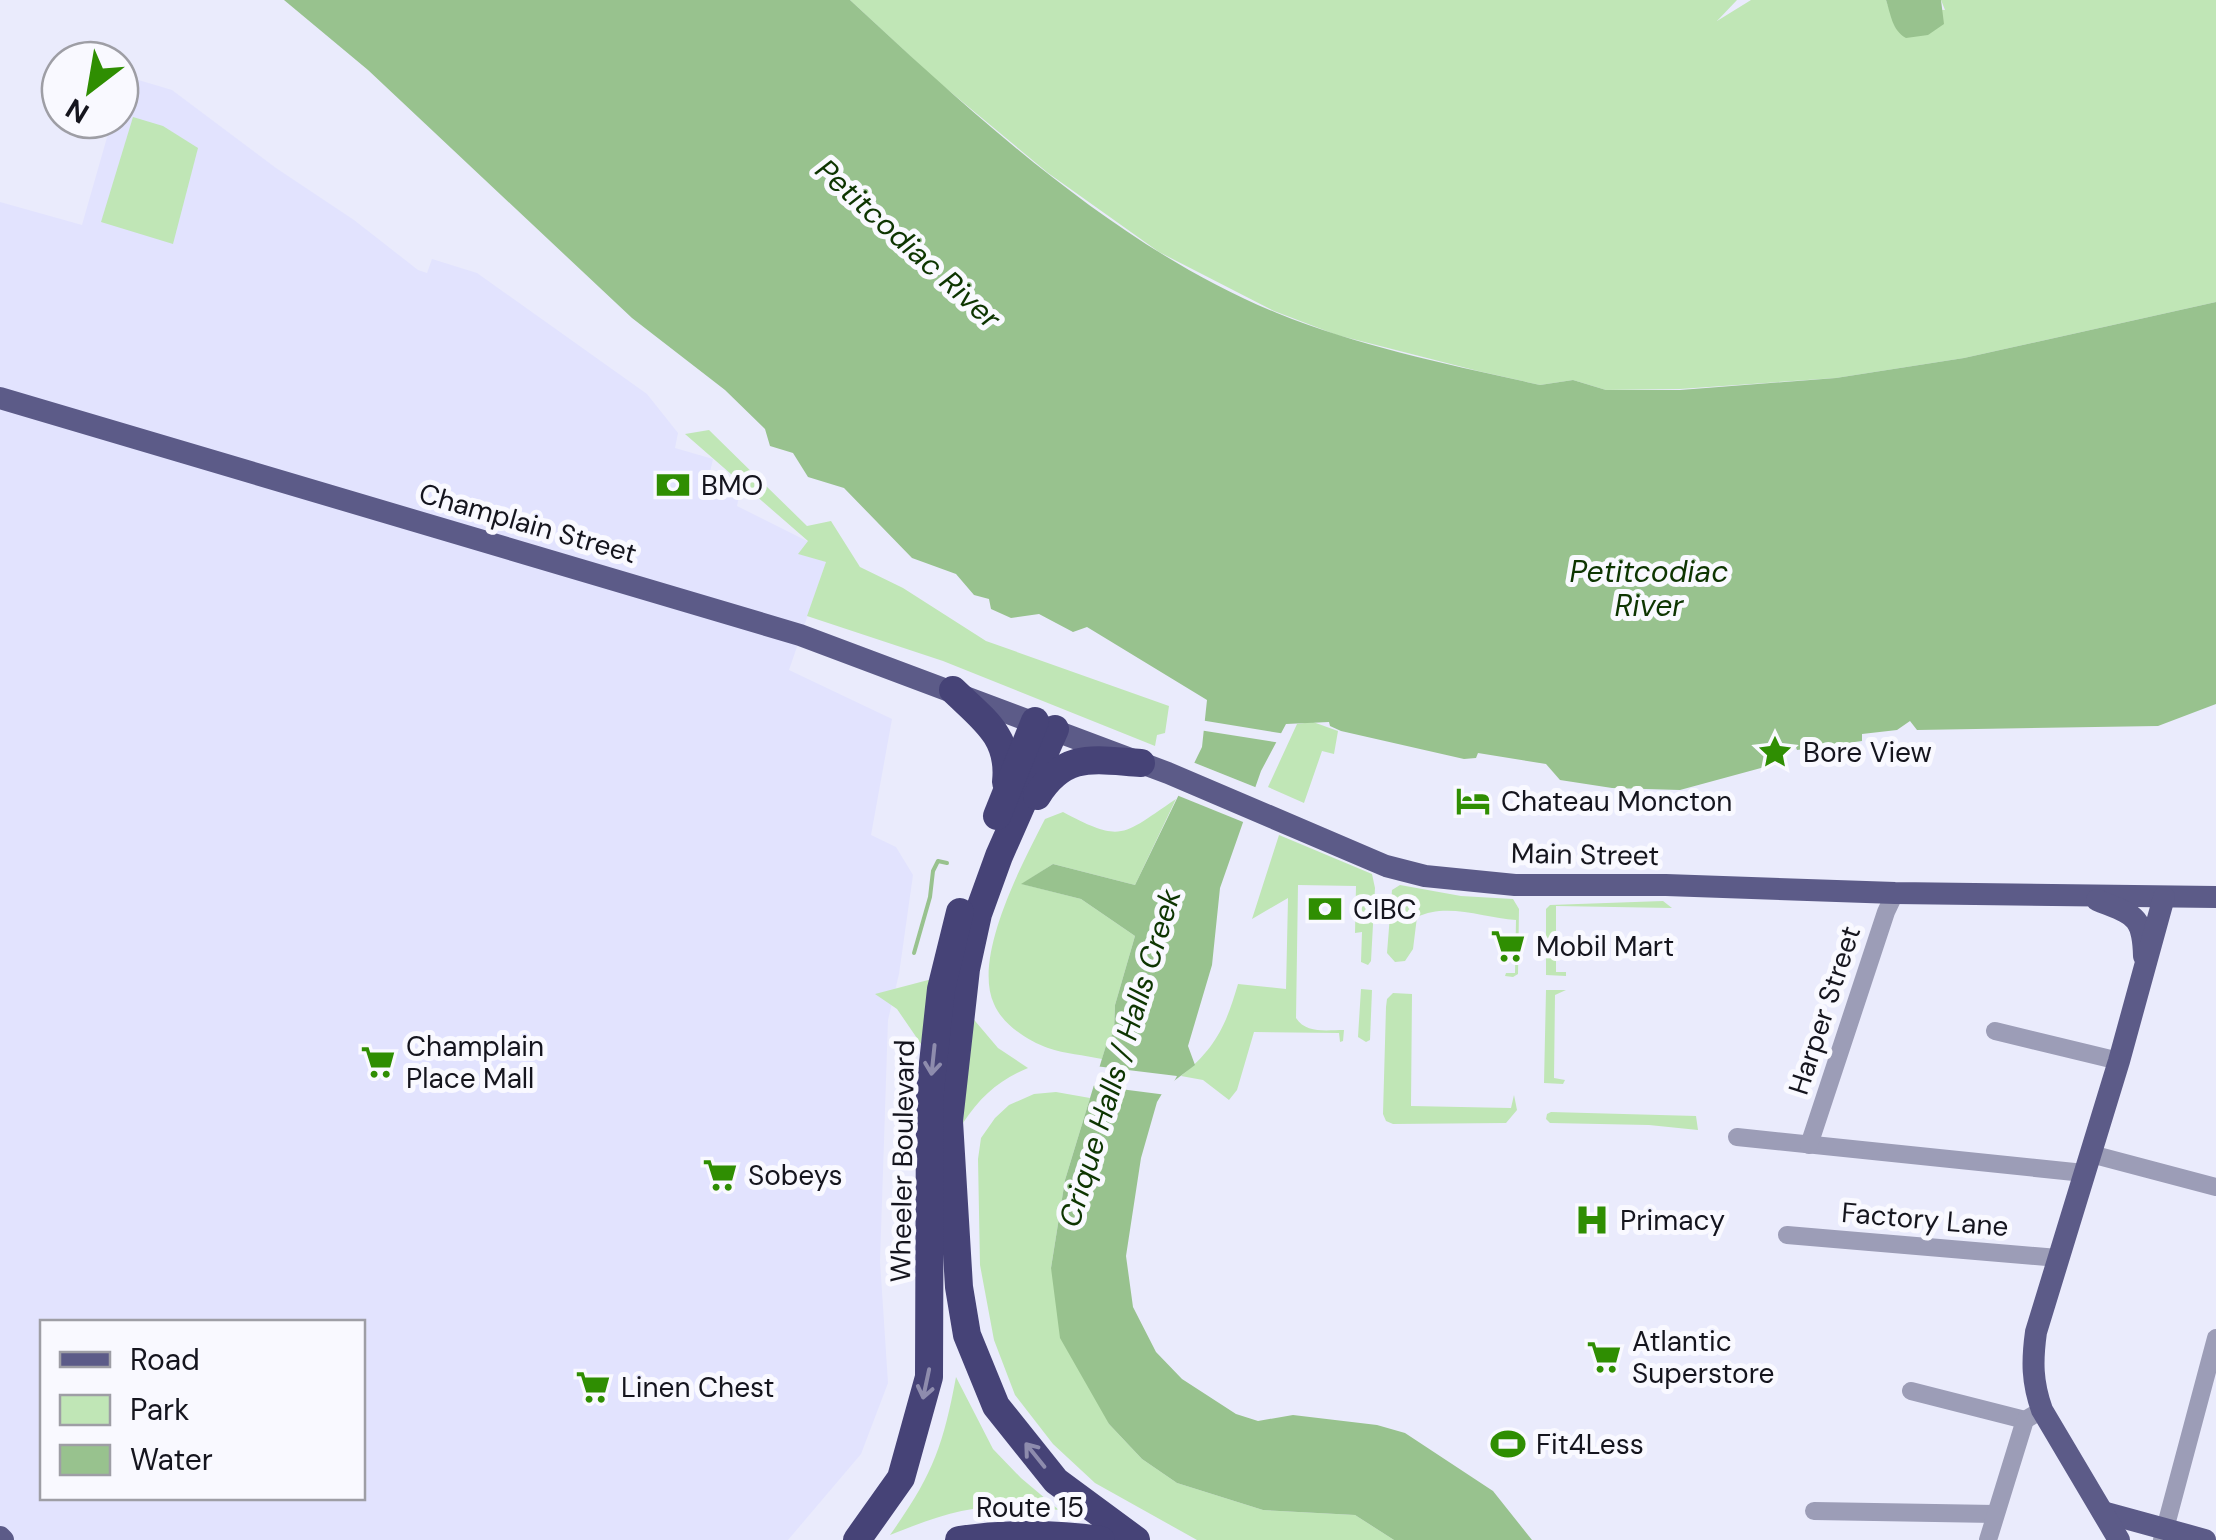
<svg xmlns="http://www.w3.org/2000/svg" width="2216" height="1540" viewBox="0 0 2216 1540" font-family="'DM Sans',sans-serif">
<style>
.built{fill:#e2e3fe;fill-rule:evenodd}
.green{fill:#c0e6b6}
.water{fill:#98c28e}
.pier{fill:#eaebfc}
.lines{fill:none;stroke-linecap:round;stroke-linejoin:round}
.stream{stroke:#98c28e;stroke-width:4}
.minor{stroke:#9c9db7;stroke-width:18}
.major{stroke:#5c5b88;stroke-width:22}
.highway{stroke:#464377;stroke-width:28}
.oneway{stroke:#8e8cad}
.labels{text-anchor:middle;stroke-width:10;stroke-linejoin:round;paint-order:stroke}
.poi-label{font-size:28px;fill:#15151e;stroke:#f9f9ff;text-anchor:start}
.street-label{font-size:28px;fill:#15151e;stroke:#f9f9ff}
.water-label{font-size:30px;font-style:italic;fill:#0d3501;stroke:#f9f9ff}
</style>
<rect width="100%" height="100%" fill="#eaebfc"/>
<!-- built -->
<path class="built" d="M125,76L172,90L276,168L354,220L418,270L427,273L432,259L477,273L647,394L678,433L675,448L713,459L708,481L740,492L737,506L809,542L799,554L826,562L789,670L892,719L871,835L896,847L913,875L899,974L888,1020L880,1261L888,1383L861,1454L788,1540H0V202L82,225L112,120H120V94ZM42,1322H362V1498H42Z"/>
<!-- green -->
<g class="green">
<polygon points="850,0 1737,0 1717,21 1751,0 1886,0 1889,8 1945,10 1941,0 2216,0 2216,302 1964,358 1836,378 1680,389 1606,390 1573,380 1540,385 1478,371 1337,335 1274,311 1159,252 1048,173 936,80"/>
<polygon points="133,117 163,126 198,148 173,244 101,222"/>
<polygon points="709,430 807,526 831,521 860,567 903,588 986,641 1169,706 1165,733 1157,735 1155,746 943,661 807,616 826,562 798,554 808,541 685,434"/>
<polygon points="1313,722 1338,731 1334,754 1322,751 1304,803 1268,787 1297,724"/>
<path d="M1176,799L1135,885L1053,864L1022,884L1081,899L1135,936L1115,1005L1114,1033L1108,1039L1102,1059C1084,1055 1065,1054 1048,1048C1028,1041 1003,1025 994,1004C972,957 1023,862 1045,819L1063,812C1123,844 1122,835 1176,799Z"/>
<path d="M1279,835L1372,874L1375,888L1371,961L1368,965L1361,962L1362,932L1355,933L1356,886L1298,885L1296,1018C1306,1034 1327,1030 1344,1030L1343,1041L1340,1042L1339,1033L1254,1032L1237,1090L1229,1100L1203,1080L1181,1076C1216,1048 1226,1025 1238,984L1286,989L1288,898L1252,919Z"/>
<path d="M1400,885L1461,896L1513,899L1519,909L1518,974L1513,977L1505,976L1506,973H1515L1516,920C1485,918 1447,902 1417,917L1413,949L1405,961L1395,962L1387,953L1392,890Z"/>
<polygon points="1663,901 1672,908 1556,906 1556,972 1566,972 1566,976 1546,975 1546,909 1550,905"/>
<polygon points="932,979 921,1044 897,1009 875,994"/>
<polygon points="1361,989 1372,990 1370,1040 1366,1042 1358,1037"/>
<polygon points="1546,990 1566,990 1555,995 1554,1078 1565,1080 1563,1084 1544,1083"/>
<polygon points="1393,993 1412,994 1411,1106 1511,1108 1514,1095 1517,1110 1506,1123 1393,1124 1386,1121 1383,1114 1386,1007 1387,999"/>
<path d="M970,1015L998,1048L1028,1068C999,1080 981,1096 963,1123Z"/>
<polygon points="1056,1092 1090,1098 1065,1180 1051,1268 1109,1424 1142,1459 1177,1483 1263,1510 1355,1515 1394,1540 1197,1540 1095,1483 1053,1444 1015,1395 994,1340 980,1265 978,1159 981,1138 995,1118 1009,1105 1034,1094"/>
<polygon points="1551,1112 1696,1116 1698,1130 1649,1125 1550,1123 1546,1119 1547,1114"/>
<path d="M956,1377L993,1449L1021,1478L1059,1510C987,1501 957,1508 890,1535C932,1476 943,1447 956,1377Z"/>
</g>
<!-- water -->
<g class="water">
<path d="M284,0H850C975,116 1117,248 1277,313C1361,347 1451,365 1540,385L1573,380L1606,390H1680L1836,378L1964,358L2216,302V704L2158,726L1917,730L1910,721L1897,730L1862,734V741L1797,750L1795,745L1771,748L1772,765L1680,790L1612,788L1560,780L1546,764L1478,753L1476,758L1464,759L1341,731L1330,726L1329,722L1286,724L1261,771L1220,888L1212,965L1188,1046L1195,1065L1166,1087L1157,1102L1141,1158L1126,1256L1133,1307L1156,1352L1182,1379L1236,1414L1258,1421L1293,1415L1377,1425L1405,1433L1493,1491L1532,1540H1394L1355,1515L1263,1510L1177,1483L1142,1459L1109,1424L1060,1338L1051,1268L1065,1180L1108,1039L1114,1033L1115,1005L1135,936L1081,899L1021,884L1053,864L1135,885L1202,747L1207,700L1087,627L1073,632L1039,614L1011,618L991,609L989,599L974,595L956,574L912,558L844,488L808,477L793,453L770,446L765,429L725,390L632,318L368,70Z"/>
<path d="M1886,0H1941L1944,24L1928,35L1906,38C1892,30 1891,15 1886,0Z"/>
</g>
<!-- pier -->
<g class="pier">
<polygon points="1200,720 1286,734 1281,743 1199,730"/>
<polygon points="1190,761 1260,789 1248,824 1174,794"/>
<polygon points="1095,1066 1177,1076 1167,1095 1089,1085"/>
</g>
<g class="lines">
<!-- stream -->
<polyline class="stream" points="914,953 930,897 933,871 938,861 947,863"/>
<!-- minor -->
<g class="minor">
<polyline points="1995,1031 2119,1061"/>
<polyline points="1737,1137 2084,1173"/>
<polyline points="1809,1145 1886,912 1895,893"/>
<polyline points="2091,1154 2216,1187"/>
<polyline points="1787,1235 2058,1258"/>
<polyline points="1911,1391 2025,1420"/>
<polyline points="1814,1511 1995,1514"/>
<polyline points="1988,1540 2025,1420 2042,1410"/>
<polyline points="2162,1540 2216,1338"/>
</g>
<!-- major -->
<g class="major">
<polyline points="0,398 800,635 1168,773 1386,866 1425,876 1515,885 1666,885 1895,893 2216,897"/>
<path d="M2097,900C2133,915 2143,914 2144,956"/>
<polyline points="2103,1512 2205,1540"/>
<polyline points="0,1537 3,1540"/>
<path d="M2119,1540L2042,1410C2032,1382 2032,1361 2036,1332L2119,1061L2164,897"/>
</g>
<!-- highway -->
<g class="highway">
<path d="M953,690C983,719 1011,737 1006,782"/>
<polyline points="1055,729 999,856 978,914 966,969 949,1121 959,1287 967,1335 996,1406 1056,1481 1136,1540"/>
<path d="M1037,796C1065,751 1095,760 1141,763"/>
<polyline points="997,816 1035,721"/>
<polyline points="857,1540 901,1478 929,1377 930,1091 941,989 960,912"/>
<path d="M959,1540C1008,1533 1052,1533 1101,1540"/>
</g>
</g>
<!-- one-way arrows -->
<defs><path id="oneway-shaft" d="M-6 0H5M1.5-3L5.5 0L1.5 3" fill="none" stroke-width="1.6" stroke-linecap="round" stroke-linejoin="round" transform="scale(2.5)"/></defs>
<g class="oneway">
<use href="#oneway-shaft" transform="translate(933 1060) rotate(96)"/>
<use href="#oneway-shaft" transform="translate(926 1384) rotate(102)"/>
<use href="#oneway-shaft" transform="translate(1035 1455) rotate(-129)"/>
</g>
<!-- icons -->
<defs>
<g id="bank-bare" transform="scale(2.7)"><path d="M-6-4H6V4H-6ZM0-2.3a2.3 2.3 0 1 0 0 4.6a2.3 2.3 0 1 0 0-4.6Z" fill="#2f8e02" stroke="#f9f9ff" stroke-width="2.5" paint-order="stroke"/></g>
<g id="sight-bare" transform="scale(2.7)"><path d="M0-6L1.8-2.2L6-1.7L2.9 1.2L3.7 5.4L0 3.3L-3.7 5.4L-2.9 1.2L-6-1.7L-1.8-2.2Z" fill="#2f8e02" stroke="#f9f9ff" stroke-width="2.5" paint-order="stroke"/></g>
<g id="hotel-bare" transform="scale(2.7)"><path d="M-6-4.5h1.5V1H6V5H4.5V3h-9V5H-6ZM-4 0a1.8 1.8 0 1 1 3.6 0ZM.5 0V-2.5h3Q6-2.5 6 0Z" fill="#2f8e02" stroke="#f9f9ff" stroke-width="2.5" paint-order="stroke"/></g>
<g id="supermarket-bare" transform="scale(2.7)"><path d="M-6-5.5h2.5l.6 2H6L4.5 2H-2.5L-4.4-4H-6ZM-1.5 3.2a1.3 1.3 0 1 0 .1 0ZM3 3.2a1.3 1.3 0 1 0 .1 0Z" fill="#2f8e02" stroke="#f9f9ff" stroke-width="2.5" paint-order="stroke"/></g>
<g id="hospital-bare" transform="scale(2.7)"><path d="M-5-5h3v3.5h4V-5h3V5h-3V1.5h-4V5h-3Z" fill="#2f8e02" stroke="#f9f9ff" stroke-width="2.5" paint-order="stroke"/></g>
<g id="stadium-bare" transform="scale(2.7)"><path d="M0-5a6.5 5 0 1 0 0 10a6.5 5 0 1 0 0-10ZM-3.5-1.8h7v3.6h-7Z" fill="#2f8e02" stroke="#f9f9ff" stroke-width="2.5" paint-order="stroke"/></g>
</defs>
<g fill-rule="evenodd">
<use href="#bank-bare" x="673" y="485"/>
<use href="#sight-bare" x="1775" y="752"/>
<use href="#hotel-bare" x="1473" y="801"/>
<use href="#bank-bare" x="1325" y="909"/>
<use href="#supermarket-bare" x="1508" y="946"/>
<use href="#supermarket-bare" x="378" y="1062"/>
<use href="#supermarket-bare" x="720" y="1175"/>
<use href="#hospital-bare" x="1592" y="1220"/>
<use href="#supermarket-bare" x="1604" y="1357"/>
<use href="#supermarket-bare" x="593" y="1387"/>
<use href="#stadium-bare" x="1508" y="1444"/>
</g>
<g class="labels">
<!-- poi labels -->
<g class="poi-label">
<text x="701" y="495">BMO</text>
<text x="1803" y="762">Bore View</text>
<text x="1501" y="811">Chateau Moncton</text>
<text x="1353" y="919">CIBC</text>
<text x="1536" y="956">Mobil Mart</text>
<text x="406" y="1056">Champlain<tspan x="406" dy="32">Place Mall</tspan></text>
<text x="748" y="1185">Sobeys</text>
<text x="1620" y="1230">Primacy</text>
<text x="1632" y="1351">Atlantic<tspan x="1632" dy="32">Superstore</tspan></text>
<text x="621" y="1397">Linen Chest</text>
<text x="1536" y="1454">Fit4Less</text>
</g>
<!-- street labels -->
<g class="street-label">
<text transform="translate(528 523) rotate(16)" y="10">Champlain Street</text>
<text transform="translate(1585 854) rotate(1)" y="10">Main Street</text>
<text transform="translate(1824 1010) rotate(-72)" y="10">Harper Street</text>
<text transform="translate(902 1161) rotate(-89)" y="10">Wheeler Boulevard</text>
<text transform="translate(1925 1219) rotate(5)" y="10">Factory Lane</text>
<text x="1030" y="1517">Route 15</text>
</g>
<!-- water labels -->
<g class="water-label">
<text transform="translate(908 244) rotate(42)" y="10">Petitcodiac River</text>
<text x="1649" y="582">Petitcodiac<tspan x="1649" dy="34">River</tspan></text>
<text transform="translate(1120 1058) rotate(-73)" y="10">Crique Halls / Halls Creek</text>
</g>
</g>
<!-- legend -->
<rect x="40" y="1320" width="325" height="180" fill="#f9f9ff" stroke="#9e9ea5" stroke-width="2.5"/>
<rect x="60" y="1352" width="50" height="15" fill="#5c5b88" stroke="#9e9ea5" stroke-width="2.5"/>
<text x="130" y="1370" font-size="30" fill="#15151e">Road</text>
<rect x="60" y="1395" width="50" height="30" fill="#c0e6b6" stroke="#9e9ea5" stroke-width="2.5"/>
<text x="130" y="1420" font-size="30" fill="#15151e">Park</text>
<rect x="60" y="1445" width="50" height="30" fill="#98c28e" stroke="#9e9ea5" stroke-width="2.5"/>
<text x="130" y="1470" font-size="30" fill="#15151e">Water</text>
<!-- north arrow -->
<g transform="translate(90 90) rotate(211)"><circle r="48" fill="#f9f9ff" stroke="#9e9ea5" stroke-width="2.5"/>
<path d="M0-8L18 38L0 25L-18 38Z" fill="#2f8e02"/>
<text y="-15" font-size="28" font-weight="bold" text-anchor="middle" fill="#15151e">N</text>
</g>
</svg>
